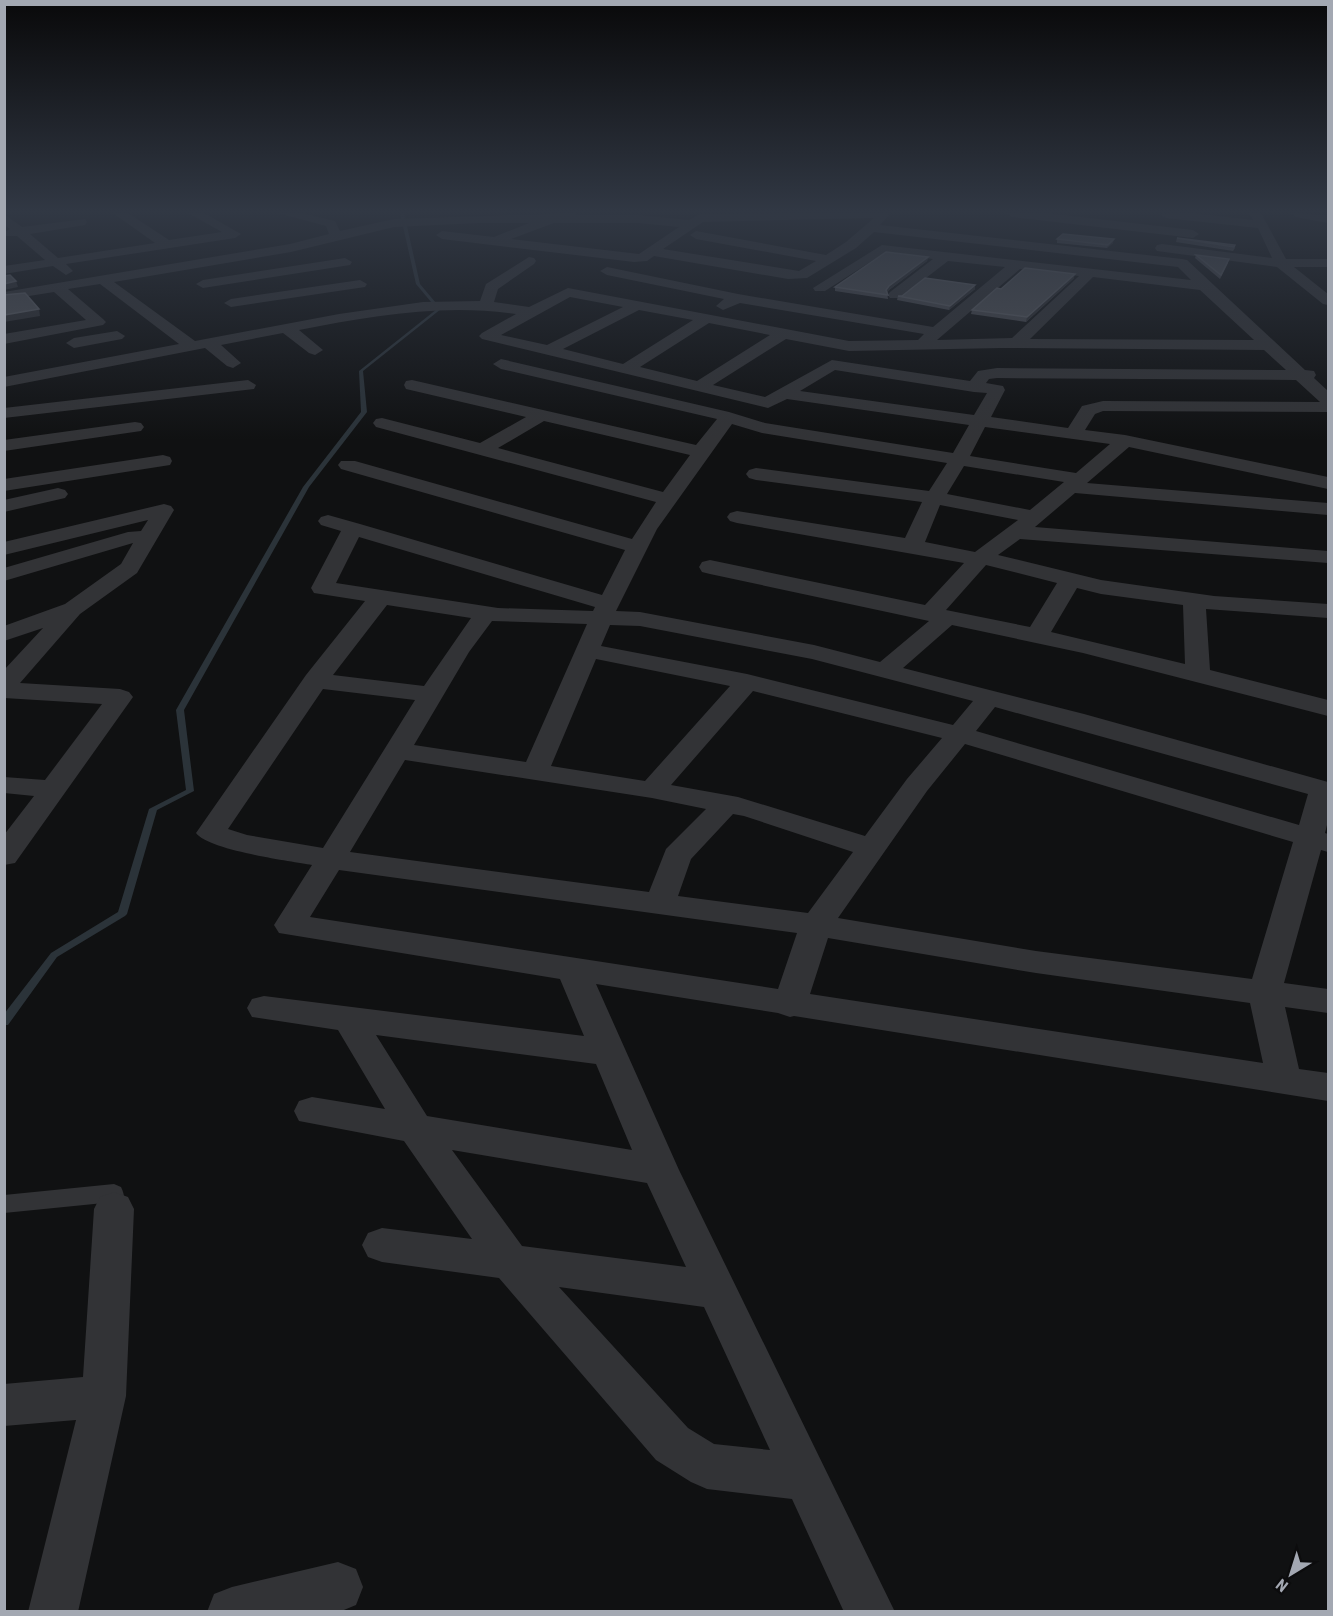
<svg xmlns="http://www.w3.org/2000/svg" width="1333" height="1616" viewBox="0 0 1333 1616" font-family="'Roboto Condensed',sans-serif">
<style>
.lines{fill:none;stroke-linecap:round;stroke-linejoin:round}
.stream{fill:#2b3339;fill-rule:evenodd}
.lane{fill:#323336;fill-rule:evenodd}
.street{fill:#323336;fill-rule:evenodd}
.wall{fill:#47484d}
.shaded-wall{fill:#2d2e31}
.building{fill:#515358;stroke:#5e6066;stroke-width:1.5}
</style>
<rect width="100%" height="100%" fill="#101112"/>
<g class="lines">
<!-- stream -->
<polygon class="stream" points="400,213 404,213 420,284 441,309 363,371 367,412 309,487 184,710 194,791 157,810 127,914 125,916 57,957 8,1025 4,1025 4,1014 51,953 118,912 149,809 186,790 176,710 303,487 361,412 359,371 437,309 416,284"/>
<!-- lane -->
<path class="lane" d="M114,1184L121,1187C125,1195 126,1204 121,1212L114,1215L107,1212L104,1203L4,1213V1195Z"/>
<!-- street -->
<g class="street">
<polygon points="113,213 128,213 169,240 222,232 188,213 204,213 241,234 235,238 66,264 73,271 66,275 53,266 4,274 4,266 45,260 17,236 6,236 4,232 10,229 4,225 4,214 22,227 85,219 87,222 85,225 30,234 58,258 155,243"/>
<path d="M278,213H301L335,221L340,231L394,219L577,213L575,215H638L689,220L700,214L888,213L889,215L880,225L1182,259L1187,260L1305,370L1314,371L1316,375L1314,378L1328,391V412L1103,411L1095,414L1085,430L1125,435L1328,477V489L1129,447L1087,483L1328,503V515L1075,493L1035,527L1328,551V563L1020,539L998,555L1101,580L1214,596L1328,604V618L1206,609L1210,670L1328,700V716L1083,653L952,625L903,668L1084,714L1328,782V821L1325,833L1328,834V852L1321,850L1284,983L1328,989V1013L1285,1007L1299,1069L1328,1073V1101L794,1016L790,1017L778,1013L596,984L679,1170L895,1612H844L792,1499L707,1489L691,1482L656,1460L499,1278L382,1262L368,1257L362,1245L368,1233L382,1228L472,1239L404,1141L299,1121L294,1111L299,1101L312,1097L385,1109L338,1030L252,1017L247,1008L252,999L264,996L584,1036L560,979L279,933L274,925L312,865C289,861 208,850 196,833L306,675L365,601L314,593L311,588L341,531L321,525L318,521L321,517L328,515L360,524L602,595L625,550L341,469L338,465L341,461H355L632,539L656,502L376,427L373,423L376,419L382,418L480,443L526,417L406,389L404,385L406,381L412,380L696,445L717,419L501,369L493,364L501,359L729,412L765,423L953,453L969,425L787,399L768,408L482,339L479,336L482,333L516,314C443,303 370,316 299,330L323,350L315,355L309,353L283,333L221,345L241,363L233,368L227,366L205,348L4,387V377L179,344L100,284L68,289L103,319L106,322L103,325L4,344V334L86,320L54,292L4,300V292L290,244L329,234L326,226ZM869,218H874L846,242L826,255L696,231L690,235L696,239L816,261L799,271L663,249L703,222ZM479,223H529L494,237L442,231L436,235L442,239L634,262L647,261L654,256L788,279L807,278L856,248L874,232L1178,267L1191,280L882,245L813,288L815,291H825L884,253L933,259L890,292L888,295L890,298H900L948,261L1005,267L933,327L738,294L607,267L600,271L607,275L724,299L716,306L723,310L740,303L924,334L918,340L849,341L568,288L529,307L494,302L498,289L534,264L536,261L534,258L529,257L486,284L480,301L423,302L339,314L195,341L114,282L291,252L394,227ZM554,223H638L679,227L639,254L511,239ZM1020,269L1079,276L1012,338L937,340ZM1093,277L1200,290L1254,340L1030,339ZM570,297L623,307L547,345L501,335ZM639,310L693,320L623,364L563,349ZM709,323L770,335L697,381L640,367ZM786,339L849,351L1002,348L1264,350L1286,370L997,368L978,371L970,381L832,360L765,397L713,385ZM835,370L974,392L987,393L974,415L800,391ZM997,378L1296,380L1320,402L1103,401L1082,406L1068,428L991,417L1005,390L1003,386L986,383L989,379ZM544,421L690,455L663,492L498,448ZM732,424L762,433L947,463L929,491L756,468L749,470L746,474L749,478L756,480L922,502L905,538L737,511L730,513L727,517L730,521L737,523L964,563L925,605L710,560L702,562L699,567L702,572L710,574L929,621L880,662L814,645L640,612L616,611L657,529ZM985,427L1110,444L1076,473L970,456ZM964,466L1064,482L1030,510L947,494ZM940,505L1018,520L975,552L925,542ZM359,537L595,607L593,611L498,608L336,583ZM986,565L1057,583L1030,627L946,610ZM1077,588L1101,594L1183,605L1185,664L1051,632ZM387,605L471,618L424,686L333,675ZM492,621L587,624L526,762L414,745L469,652ZM610,625L640,626L812,659L973,701L953,725L747,674L601,646ZM596,659L730,686L645,781L551,766ZM323,689L415,700L323,848L247,835L228,829ZM753,691L942,738L907,779L865,836L738,797L671,785ZM995,707L1308,794L1299,825L976,731ZM965,744L1293,842L1252,979L1036,951L838,918L927,791ZM405,760L652,798L706,809L666,849L649,892L350,852ZM733,814L744,816L853,852L808,913L678,896L691,859ZM339,870L797,933L778,989L310,917ZM828,938L1036,973L1250,1003L1263,1063L810,994ZM376,1035L596,1064L632,1150L427,1116ZM452,1150L647,1183L686,1267L522,1246ZM559,1287L704,1307L770,1450L714,1444L688,1428Z"/>
<polygon points="1006,213 1046,213 1193,230 1199,234 1193,238 1012,217"/>
<polygon points="1192,213 1253,220 1249,213 1261,213 1286,259 1328,259 1328,267 1294,267 1328,294 1328,305 1323,304 1277,267 1157,251 1155,248 1157,245 1162,244 1272,258 1258,228 1166,218 1160,214"/>
<polygon points="1290,213 1328,215 1328,223 1296,217"/>
<polygon points="345,258 352,262 350,265 203,288 196,284 203,280"/>
<polygon points="360,280 367,284 365,287 231,307 224,303 231,299"/>
<polygon points="117,331 125,336 122,339 74,348 66,343 74,338"/>
<polygon points="248,380 256,385 254,389 4,418 4,408"/>
<polygon points="135,422 141,423 144,427 141,431 4,451 4,440"/>
<polygon points="163,455 170,457 172,461 170,465 4,491 4,479"/>
<polygon points="58,488 65,490 68,494 65,498 4,512 4,500"/>
<polygon points="164,504 171,506 174,510 137,573 80,614 20,683 120,689 129,692 133,697 15,863 4,865 4,835 34,796 4,793 4,777 45,780 102,704 4,698 4,670 43,628 4,641 4,626 65,604 121,564 133,543 4,581 4,568 128,532 141,531 148,520 4,555 4,542"/>
<polygon points="114,1192 128,1197 134,1209 126,1396 78,1612 28,1612 76,1420 4,1426 4,1384 83,1377 94,1209 100,1197"/>
<polygon points="338,1562 356,1569 363,1587 356,1605 339,1612 207,1612 214,1594 232,1587"/>
</g>
</g>
<!-- wall -->
<g class="wall">
<polygon points="1177,238 1234,247 1235,248 1233,251 1176,242"/>
<polygon points="1057,239 1113,243 1107,248 1057,243"/>
<polygon points="1196,255 1228,263 1220,279 1195,258"/>
<polygon points="928,257 927,261 889,290 887,292 888,299 835,291 835,287"/>
<polygon points="1074,278 1026,322 971,314 972,310 1001,289"/>
<polygon points="975,285 975,289 949,310 897,300 898,296"/>
</g>
<!-- shaded-wall -->
<g class="shaded-wall">
<polygon points="1114,239 1113,243 1107,248 1108,245"/>
<polygon points="928,257 927,261 889,290 886,294 886,290 889,286"/>
<polygon points="1075,274 1074,278 1026,322 1027,317"/>
<polygon points="16,281 18,287 4,290 4,284"/>
<polygon points="975,285 975,289 949,310 950,306"/>
<polygon points="39,309 40,316 4,322 4,315"/>
</g>
<!-- building -->
<g class="building">
<polygon points="1063,234 1114,239 1108,245 1057,239"/>
<polygon points="1177,238 1235,245 1234,247"/>
<polygon points="886,252 928,257 889,286 886,290 888,295 835,287"/>
<polygon points="1196,255 1229,259 1221,275"/>
<polygon points="1025,268 1075,274 1027,317 972,310 997,288 1001,289"/>
<polygon points="10,275 16,281 4,284 4,276"/>
<polygon points="925,278 975,285 950,306 898,296 902,296"/>
<polygon points="25,293 39,309 4,315 4,295"/>
</g>
<!-- sky -->
<linearGradient id="sky" x2="0" y2="1"><stop stop-color="#09090a"/><stop offset="0.48" stop-color="#313844"/><stop offset="1" stop-color="#313844" stop-opacity="0"/></linearGradient>
<rect width="1333" height="440" fill="url(#sky)"/>
<!-- border -->
<rect width="1333" height="1616" fill="none" stroke="#a3a8b2" stroke-width="12"/>
<!-- north arrow -->
<g transform="translate(1291 1574) rotate(218)" stroke="#0c0c0d" stroke-width="4.5" paint-order="stroke">
<path d="M0-4.5L10 22L0 15L-10 22Z" fill="#a3a8b2"/>
<text y="-9" font-size="16" font-weight="bold" text-anchor="middle" fill="#a3a8b2">N</text>
</g>
</svg>
